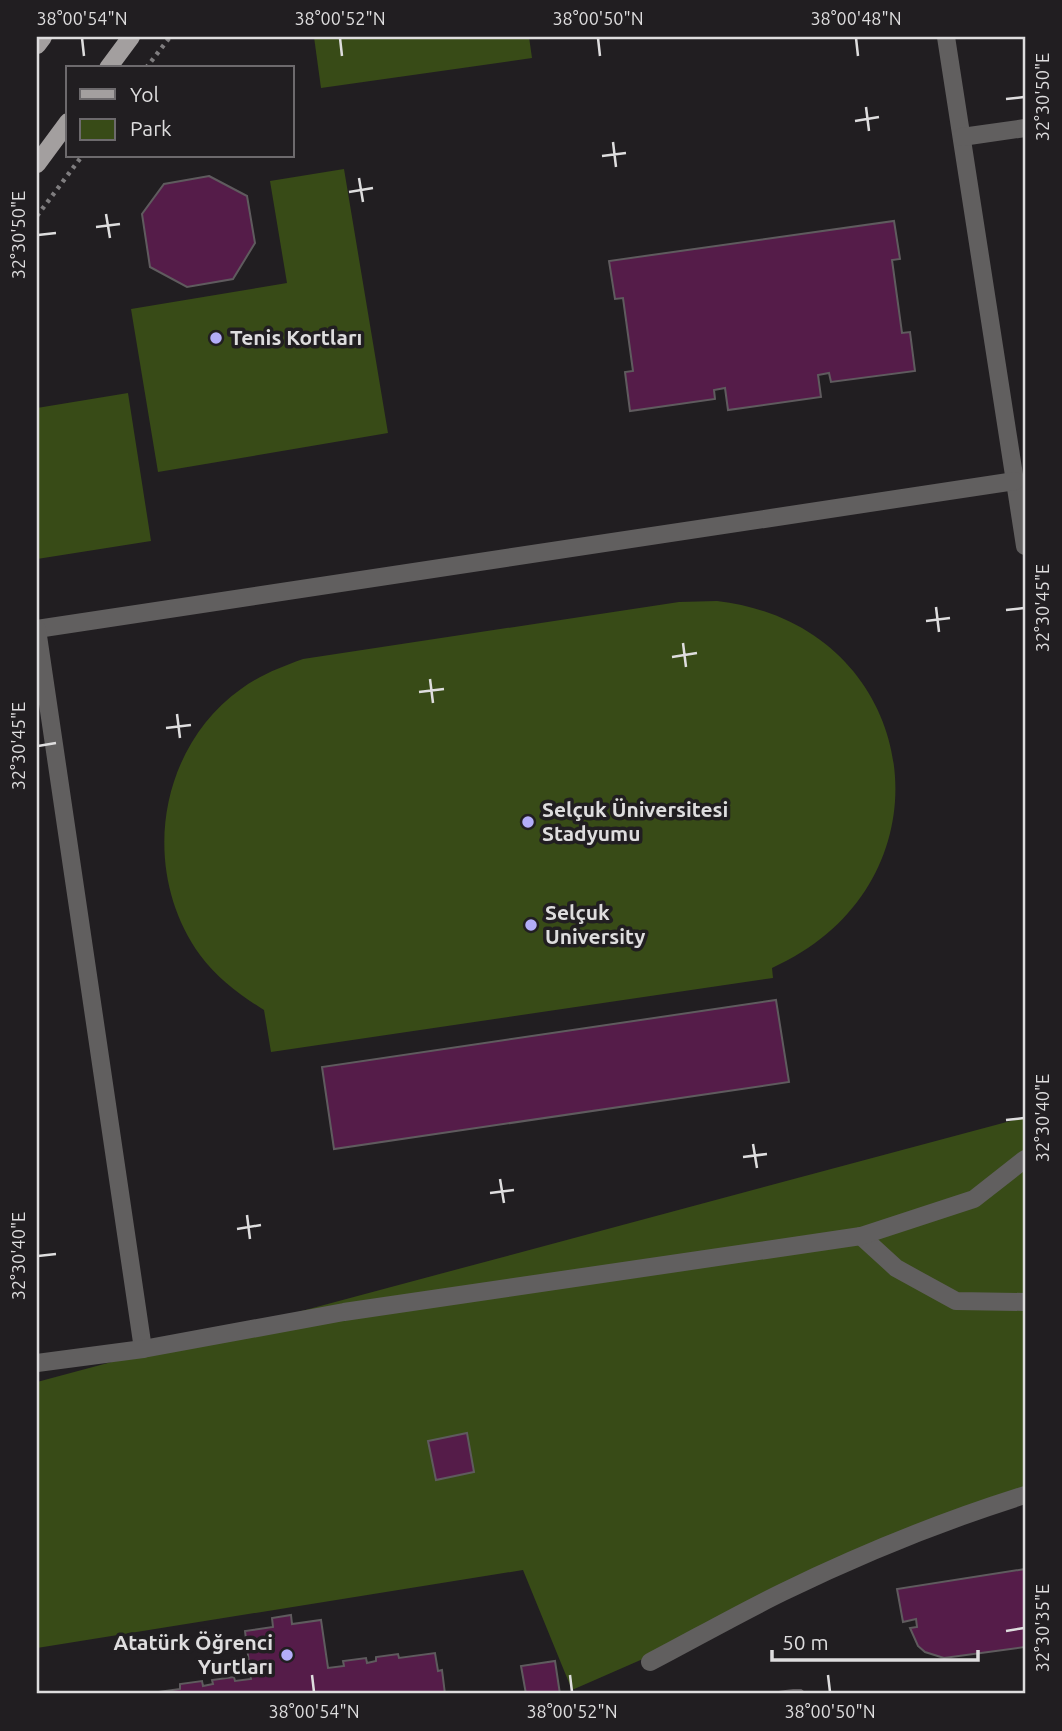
<svg xmlns="http://www.w3.org/2000/svg" width="1062" height="1731" viewBox="0 0 1062 1731" font-family="Ubuntu,sans-serif">
<style>
.green{fill:#384b17}
.building{fill:#551c49;stroke:#5f5b5e;stroke-width:2}
.lines{fill:none;stroke-linecap:round;stroke-linejoin:round}
.path{stroke:#7f7d7f;stroke-width:4.5;stroke-dasharray:3.5 5;stroke-linecap:butt}
.minor{stroke:#615f5f;stroke-width:18}
.major{stroke:#a39f9f;stroke-width:18}
.ticks{fill:none;stroke:#deddde;stroke-width:2.5}
.poi-dot{fill:#b3adf9;stroke:#211e21;stroke-width:2.5}
.labels{text-anchor:middle;stroke-width:7;stroke-linejoin:round;paint-order:stroke}
.poi-label{font-size:21px;font-weight:bold;fill:#deddde;stroke:#211e21;text-anchor:start}
.neatline{fill:none;stroke:#deddde;stroke-width:2.5}
.ticks-label{font-size:18px;text-anchor:middle;fill:#deddde}
</style>
<rect width="100%" height="100%" fill="#211e21"/>
<!-- green -->
<g class="green">
<polygon points="314,37 529,37 532,58 321,88"/>
<polygon points="344,169 388,433 158,472 131,309 287,283 270,181"/>
<polygon points="128,393 151,541 37,559 37,408"/>
<path d="M717,601C924,625 962,883 772,968L773,978L271,1052L264,1010C240,995 217,978 200,955C140,872 157,749 241,689C260,675 281,667 303,659L679,602Z"/>
<polygon points="1025,1117 1025,1492 572,1690 523,1570 37,1648 37,1382"/>
</g>
<!-- building -->
<g class="building">
<polygon points="209,176 247,196 255,243 233,279 187,287 150,267 142,214 164,184"/>
<polygon points="894,221 900,259 892,260 902,333 910,332 915,371 831,382 829,373 818,375 821,397 728,410 725,388 714,390 715,399 630,411 625,372 633,371 623,298 615,299 609,261"/>
<polygon points="776,1000 789,1082 334,1149 322,1067"/>
<polygon points="467,1433 474,1472 436,1480 428,1441"/>
<polygon points="1025,1569 1025,1647 944,1658 925,1652 918,1646 910,1628 917,1627 916,1619 903,1622 897,1589"/>
<polygon points="291,1615 292,1624 321,1620 328,1668 344,1666 343,1661 366,1658 367,1663 376,1661 376,1657 398,1654 399,1658 435,1653 438,1671 442,1670 445,1694 144,1694 180,1689 180,1684 202,1681 203,1686 213,1684 212,1680 234,1677 235,1681 251,1679 245,1631 273,1627 272,1618"/>
<polygon points="555,1661 560,1694 526,1694 521,1666"/>
<polygon points="793,1690 801,1690 806,1694 764,1694"/>
</g>
<g class="lines">
<!-- path -->
<g class="path">
<polyline points="146,68 170,37"/>
<polyline points="37,216 82,156"/>
</g>
<!-- minor -->
<g class="minor">
<polyline points="946,37 1025,546"/>
<polyline points="962,137 1025,128"/>
<polyline points="37,629 1015,481"/>
<polyline points="37,629 143,1349"/>
<polyline points="861,1236 896,1268 956,1301 1025,1302"/>
<polyline points="37,1363 143,1349 344,1312 861,1236 974,1199 1025,1159"/>
<path d="M650,1662C694,1639 738,1614 783,1592C861,1554 942,1521 1025,1495"/>
</g>
<!-- major -->
<g class="major">
<polyline points="37,45 43,37"/>
<polyline points="108,68 131,37"/>
<polyline points="37,164 68,122"/>
</g>
</g>
<!-- ticks -->
<path class="ticks" d="M82,38L84,56M340,38L342,56M598,38L600,56M856,38L858,56M1006,99L1024,97M866,107L869,131M855,121L879,117M613,142L616,167M602,156L626,153M359,178L363,202M349,192L373,188M106,214L110,238M96,227L120,224M38,235L56,233M936,607L939,632M1006,610L1024,608M926,621L950,618M683,643L686,667M672,657L697,653M430,679L433,703M419,692L444,689M177,714L180,738M166,728L191,725M38,746L56,743M1006,1120L1024,1118M753,1144L757,1168M743,1157L767,1154M500,1179L504,1203M490,1193L514,1190M247,1215L250,1239M237,1229L261,1225M38,1256L56,1254M1006,1631L1024,1628M312,1675L314,1692M570,1675L572,1692M828,1675L830,1692"/>
<!-- markers -->
<g class="poi-dot">
<circle cx="216" cy="338" r="7"/>
<circle cx="528" cy="822" r="7"/>
<circle cx="531" cy="925" r="7"/>
<circle cx="287" cy="1655" r="7"/>
</g>
<g class="labels">
<!-- poi labels -->
<g class="poi-label">
<text x="230" y="345">Tenis Kortları</text>
<text x="542" y="817">Selçuk Üniversitesi<tspan x="542" dy="24">Stadyumu</tspan></text>
<text x="545" y="920">Selçuk<tspan x="545" dy="24">University</tspan></text>
<text x="273" y="1650" text-anchor="end">Atatürk Öğrenci<tspan x="273" dy="24">Yurtları</tspan></text>
</g>
</g>
<!-- border -->
<rect width="1062" height="1731" fill="none" stroke="#211e21" stroke-width="77"/>
<!-- legend -->
<rect x="66" y="66" width="228" height="91" fill="#211e21" stroke="#6d6a6d" stroke-width="2"/>
<rect x="80" y="89" width="35" height="10" fill="#a39f9f" stroke="#6d6a6d" stroke-width="2"/>
<text x="130" y="102" font-size="21" fill="#deddde">Yol</text>
<rect x="80" y="119" width="35" height="21" fill="#384b17" stroke="#6d6a6d" stroke-width="2"/>
<text x="130" y="136" font-size="21" fill="#deddde">Park</text>
<!-- scale -->
<path d="M772 1650v10h206v-10" fill="none" stroke="#deddde" stroke-width="3.5"/>
<text x="782" y="1650" font-size="21" fill="#deddde" stroke="#211e21" stroke-width="5" paint-order="stroke">50 m</text>
<rect x="38" y="38" width="986" height="1654" class="neatline"/>
<g class="ticks-label">
<text x="82" y="25">38°00'54"N</text>
<text x="340" y="25">38°00'52"N</text>
<text x="598" y="25">38°00'50"N</text>
<text x="856" y="25">38°00'48"N</text>
<text transform="translate(1043 97) rotate(-90)" y="6">32°30'50"E</text>
<text transform="translate(19 235) rotate(-90)" y="6">32°30'50"E</text>
<text transform="translate(1043 608) rotate(-90)" y="6">32°30'45"E</text>
<text transform="translate(19 746) rotate(-90)" y="6">32°30'45"E</text>
<text transform="translate(1043 1118) rotate(-90)" y="6">32°30'40"E</text>
<text transform="translate(19 1256) rotate(-90)" y="6">32°30'40"E</text>
<text transform="translate(1043 1628) rotate(-90)" y="6">32°30'35"E</text>
<text x="314" y="1718">38°00'54"N</text>
<text x="572" y="1718">38°00'52"N</text>
<text x="830" y="1718">38°00'50"N</text>
</g>
</svg>
